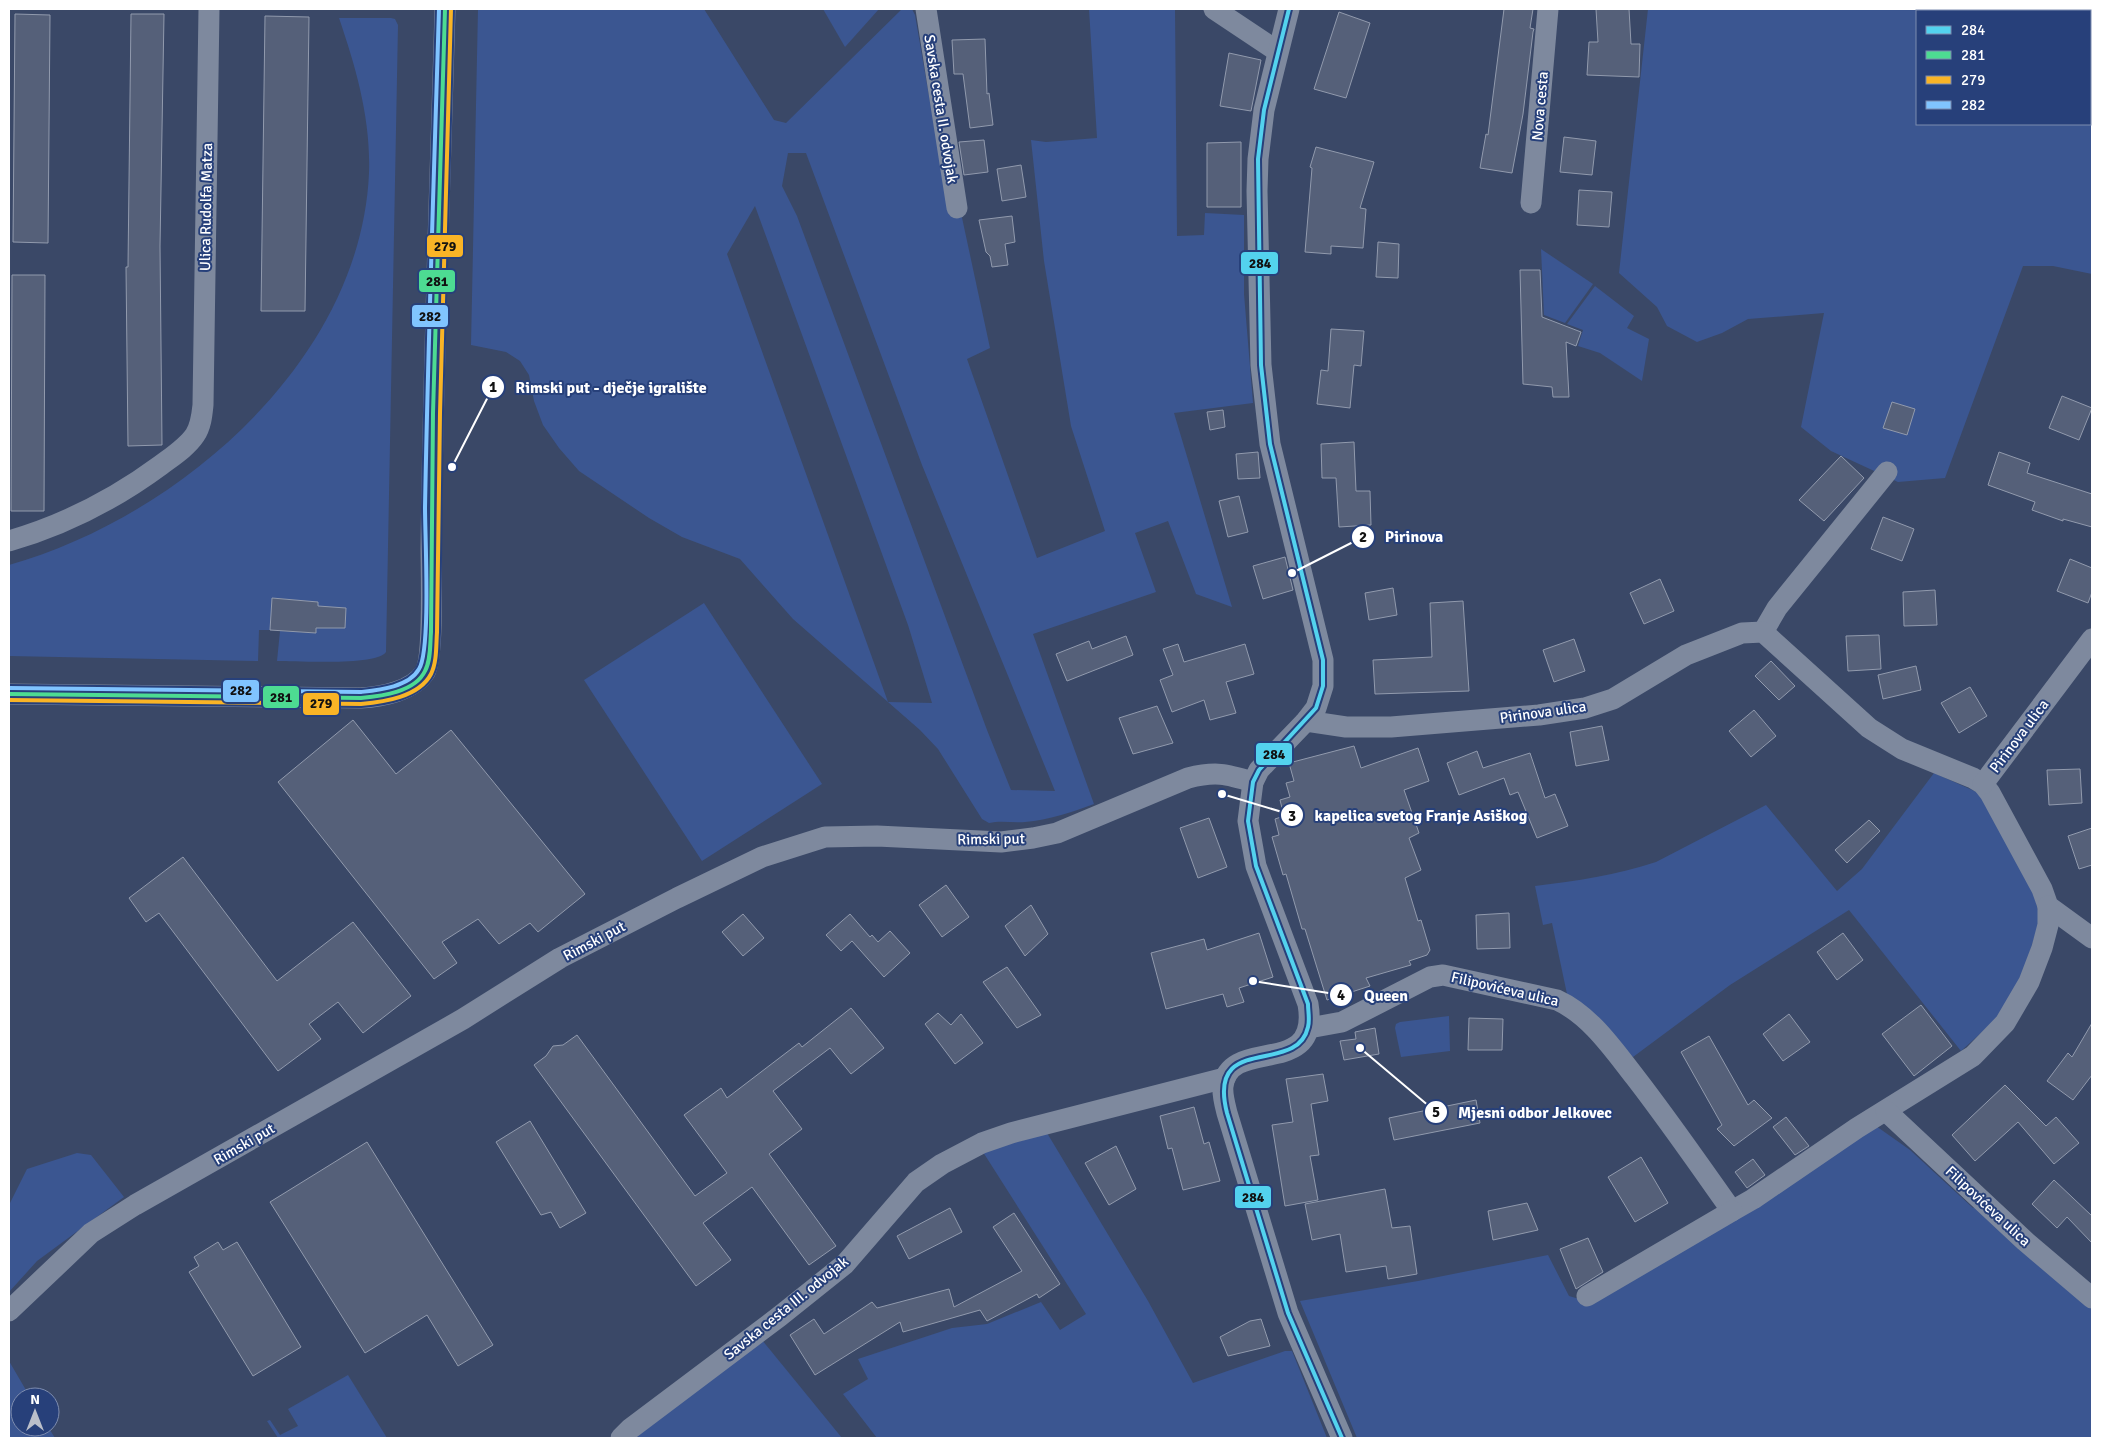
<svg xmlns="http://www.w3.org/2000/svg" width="2101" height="1447" viewBox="0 0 2101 1447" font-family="Signika,sans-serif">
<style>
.green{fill:#3b5691;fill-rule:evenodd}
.building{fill:#556079;stroke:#919aad}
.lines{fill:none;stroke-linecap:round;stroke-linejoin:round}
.minor{stroke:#7e899e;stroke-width:21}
.bus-1-casing{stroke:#27407a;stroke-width:8}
.bus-2-casing{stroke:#27407a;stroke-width:8}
.bus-3-casing{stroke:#27407a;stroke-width:8}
.bus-4-casing{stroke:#27407a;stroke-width:8}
.bus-1{stroke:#53d2ee;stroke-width:4}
.bus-2{stroke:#4ddb92;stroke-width:4}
.bus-3{stroke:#f9b426;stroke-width:4}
.bus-4{stroke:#80c4ff;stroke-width:4}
.labels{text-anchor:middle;stroke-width:4;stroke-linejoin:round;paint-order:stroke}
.street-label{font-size:15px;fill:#fff;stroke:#27407a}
.leader{fill:none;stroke:#fff;stroke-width:2}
.callout-dot{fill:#fff;stroke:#27407a;stroke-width:2}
.mark-label{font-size:15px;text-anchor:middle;font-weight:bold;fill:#111}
.callout-label{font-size:16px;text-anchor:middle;font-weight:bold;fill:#fff;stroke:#27407a;stroke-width:4;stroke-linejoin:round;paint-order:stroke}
.line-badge{stroke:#27407a;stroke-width:2}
.pale-badge-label{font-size:14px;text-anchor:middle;font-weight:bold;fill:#111}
</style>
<rect width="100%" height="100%" fill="#3a4867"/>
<!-- green -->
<g class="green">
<path d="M478,9H704L774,120L786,123L902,9H912L915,15L938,148L961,213L990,348L967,359L1037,558L1105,531L1071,426L1044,261L1031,140L1046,142L1097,138L1089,9H1175L1177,236L1204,235L1205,213L1244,215V294L1253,403L1174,413L1232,607L1196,594L1168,521L1135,533L1156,592L1033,634L1094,804C1072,812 1049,820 1025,822C1013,823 1001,820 989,823L982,819L938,749L920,730L793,619L740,559L682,537L649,518L579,471L559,448L543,425L534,401L529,375L520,361L506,352L471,345ZM788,153H806L922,465L1055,791L1011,790L987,730L797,216L782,186ZM755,206L908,625L932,703L888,702L727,254Z"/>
<polygon points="823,9 879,9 845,47"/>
<path d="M1648,9H2092V274L2053,266H2023L1945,478L1898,482L1831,451L1801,427L1824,313L1748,319L1722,333L1697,342L1667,326L1657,307L1619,273ZM1917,11H2090V124H1917Z"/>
<path d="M339,18H391L395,19L398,25L386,652C377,666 295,661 277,661L280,631L316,633L318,602L273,598L270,630H259L258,661L9,656V565C179,517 361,360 369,173C371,119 356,68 339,18Z"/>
<polygon points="1541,249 1593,284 1565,323 1544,315"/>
<polygon points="1595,286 1634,316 1627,328 1649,339 1642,381 1600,353 1578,346 1583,330 1567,324"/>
<polygon points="704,603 822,784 702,861 584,680"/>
<path d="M1934,773L1979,793L2034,893L2040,919L2024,971L2001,1015L1961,1051L1849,910L1730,985L1633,1057L1567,994L1552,923L1543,925L1535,886C1576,881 1617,875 1656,862L1766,805L1837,891L1862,869Z"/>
<polygon points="1449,1016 1450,1051 1401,1057 1395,1028 1396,1024 1400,1022"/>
<polygon points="1876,1126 1910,1150 1973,1208 1977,1206 2092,1307 2092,1438 1357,1438 1300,1301 1418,1281 1548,1255 1569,1296 1586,1301"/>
<polygon points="1047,1133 1148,1301 1193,1383 1285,1351 1292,1351 1327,1438 877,1438 843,1394 868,1379 858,1359 952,1328 987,1324 1041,1302 1060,1330 1086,1314 983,1152"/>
<polygon points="77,1153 91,1155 124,1197 37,1261 9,1292 9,1205 27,1169"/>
<polygon points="762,1340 842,1438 635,1438"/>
<polygon points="9,1361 30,1397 20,1397 20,1427 48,1427 55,1438 9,1438"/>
<polygon points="348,1375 387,1438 278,1438 267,1421 270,1420 280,1435 298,1426 288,1409"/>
</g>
<!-- building -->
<g class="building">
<polygon points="1504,9 1533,9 1530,28 1534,29 1533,32 1523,114 1512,173 1480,168 1486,134 1488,135"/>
<polygon points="1596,9 1629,9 1631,44 1640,44 1639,77 1587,75 1589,42 1598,42"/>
<polygon points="1339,12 1370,23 1346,98 1314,89"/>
<polygon points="15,14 50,15 48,243 13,242"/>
<polygon points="131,14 164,14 160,246 162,445 128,446 126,267 128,267"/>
<polygon points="265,16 309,17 305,311 261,311"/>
<polygon points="985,39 987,94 989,93 993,125 970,128 963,74 954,74 952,40"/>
<polygon points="1229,53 1261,60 1251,111 1220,106"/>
<polygon points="1564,137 1596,141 1592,175 1560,172"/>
<polygon points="984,140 988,172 964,175 959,142"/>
<polygon points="1241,142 1241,207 1207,207 1207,143"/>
<polygon points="1316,147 1374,162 1360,208 1366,209 1363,248 1331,246 1331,254 1305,252 1312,168 1310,167"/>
<polygon points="1021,165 1026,197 1002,201 997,169"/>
<polygon points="1579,190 1612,192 1609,227 1577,225"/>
<polygon points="1012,216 1015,242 1005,244 1008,265 992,267 990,256 986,252 979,220"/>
<polygon points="1378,242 1399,244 1398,278 1376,277"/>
<polygon points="1520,270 1540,270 1542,317 1581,332 1576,346 1566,342 1569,397 1553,397 1552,387 1523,384"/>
<polygon points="12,275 45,275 44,511 11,511"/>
<polygon points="1331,329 1364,331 1361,366 1354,365 1350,408 1317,404 1321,370 1328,371"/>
<polygon points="2062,396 2092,408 2079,440 2049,428"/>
<polygon points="1892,402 1915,409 1907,435 1883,428"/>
<polygon points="1223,410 1225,427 1210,430 1207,412"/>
<polygon points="1354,442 1356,491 1370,491 1371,525 1339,527 1336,478 1322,478 1321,444"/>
<polygon points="1258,452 1260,478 1238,479 1236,454"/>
<polygon points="1999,452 2030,463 2027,473 2092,494 2092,527 2063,519 2063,521 2032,510 2035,502 1988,485"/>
<polygon points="1841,456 1864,478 1824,521 1799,500"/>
<polygon points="1239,496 1248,532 1228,537 1219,501"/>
<polygon points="1883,517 1914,529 1902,561 1871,549"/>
<polygon points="1285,557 1293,590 1263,599 1253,566"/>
<polygon points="2070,559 2092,568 2092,592 2088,603 2057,591"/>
<polygon points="1660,579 1674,611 1644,624 1630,593"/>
<polygon points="1393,588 1397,615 1369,620 1365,593"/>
<polygon points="1935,590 1937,625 1904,626 1903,592"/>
<polygon points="272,598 318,602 318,606 346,608 345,628 316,628 316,633 270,630"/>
<polygon points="1463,601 1469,691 1375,694 1373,660 1432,657 1430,603"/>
<polygon points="1879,635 1881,669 1848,671 1846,636"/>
<polygon points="1126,636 1133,655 1067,681 1056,654 1089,641 1092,649"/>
<polygon points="1574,639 1585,671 1554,682 1543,650"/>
<polygon points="1178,644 1184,662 1245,644 1254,674 1226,682 1236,713 1210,720 1204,700 1172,712 1160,680 1173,675 1163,649"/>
<polygon points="1771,661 1795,686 1779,700 1755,676"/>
<polygon points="1916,666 1921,690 1883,699 1878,675"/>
<polygon points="1970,687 1987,716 1959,733 1941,703"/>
<polygon points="1157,706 1173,743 1133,754 1119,718"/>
<polygon points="1754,710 1776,736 1751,757 1729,731"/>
<polygon points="353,720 396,774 451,730 585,894 538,932 530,923 499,944 478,919 442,942 457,963 434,979 278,782"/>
<polygon points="1602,726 1609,760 1576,766 1570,732"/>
<polygon points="1354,746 1361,768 1418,748 1429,781 1404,790 1419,833 1409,838 1421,870 1405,878 1418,921 1421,920 1430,950 1427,955 1409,961 1411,965 1366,978 1370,986 1327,1000 1305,929 1302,929 1286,874 1283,875 1272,837 1279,835 1275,819 1284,816 1280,800 1290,797 1286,783 1294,781 1289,763"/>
<polygon points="1477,751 1483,768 1530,753 1545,798 1555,794 1568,826 1537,838 1518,792 1510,795 1504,778 1459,795 1447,763"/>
<polygon points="2080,769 2082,803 2049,805 2047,770"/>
<polygon points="1209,818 1227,867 1198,878 1180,828"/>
<polygon points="1869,820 1880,831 1847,863 1835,850"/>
<polygon points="2092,828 2092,865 2079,869 2068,836"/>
<polygon points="183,857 277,981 353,922 411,996 363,1033 338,1002 309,1024 321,1039 278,1071 159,913 146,922 129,898"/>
<polygon points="946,885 969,917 942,937 919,905"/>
<polygon points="1031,905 1048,934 1025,956 1005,926"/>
<polygon points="1509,913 1510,948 1477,949 1476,915"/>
<polygon points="743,914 764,938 743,956 722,932"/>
<polygon points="850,914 870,937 872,935 878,942 890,931 910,953 884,977 852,941 841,951 826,935"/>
<polygon points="1259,933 1273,977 1239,988 1244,1002 1227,1007 1223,994 1166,1009 1151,953 1204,939 1207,950"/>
<polygon points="1843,933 1863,960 1837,980 1817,952"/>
<polygon points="1007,967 1041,1015 1017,1028 983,982"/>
<polygon points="1921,1005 1952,1046 1914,1076 1882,1034"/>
<polygon points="851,1008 884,1048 851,1074 830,1048 773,1091 802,1129 769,1154 836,1246 809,1265 752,1187 703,1223 731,1260 696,1286 534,1065 546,1056 553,1046 563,1045 577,1035 695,1196 727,1173 684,1115 721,1088 727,1098 799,1043 802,1047"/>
<polygon points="938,1013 951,1025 961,1014 983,1043 955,1064 925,1024"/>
<polygon points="1789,1014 1810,1042 1783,1061 1763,1034"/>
<polygon points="1469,1018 1503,1019 1502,1050 1468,1050"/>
<polygon points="2092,1023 2092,1075 2073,1100 2047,1081 2068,1053 2072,1057"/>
<polygon points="1375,1028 1379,1054 1344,1060 1340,1041 1356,1039 1355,1032"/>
<polygon points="1709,1036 1748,1105 1754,1100 1772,1118 1734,1146 1717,1129 1722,1125 1681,1052"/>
<polygon points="1323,1074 1328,1101 1311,1104 1319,1155 1310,1156 1318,1200 1285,1206 1272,1125 1293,1122 1286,1079"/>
<polygon points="2005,1085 2046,1126 2056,1117 2079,1143 2054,1164 2018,1122 1975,1161 1952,1135"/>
<polygon points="1476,1100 1480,1123 1394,1140 1389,1118"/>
<polygon points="1194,1107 1204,1144 1209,1142 1220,1181 1183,1190 1172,1148 1168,1149 1160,1116"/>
<polygon points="1786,1117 1809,1146 1795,1155 1773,1127"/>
<polygon points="530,1121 586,1213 560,1228 551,1212 541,1215 496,1142"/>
<polygon points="367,1142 493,1345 458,1366 427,1315 365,1353 270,1202"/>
<polygon points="1116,1146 1136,1189 1109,1205 1085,1163"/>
<polygon points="1641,1157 1668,1203 1635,1222 1608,1177"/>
<polygon points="1753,1159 1765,1175 1747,1188 1735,1172"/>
<polygon points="2054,1180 2092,1216 2092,1243 2067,1217 2057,1228 2032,1204"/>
<polygon points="1385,1189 1392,1228 1410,1226 1417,1274 1388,1279 1386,1266 1346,1272 1340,1234 1312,1240 1305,1204"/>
<polygon points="1527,1203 1538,1230 1493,1240 1488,1211"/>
<polygon points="950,1208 962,1232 909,1259 897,1236"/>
<polygon points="1014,1213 1060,1284 1039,1298 1037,1294 987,1321 980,1310 903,1332 900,1322 815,1375 790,1335 814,1319 824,1334 872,1302 877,1308 949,1289 954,1307 1022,1271 993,1227"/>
<polygon points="1588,1238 1603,1272 1576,1289 1560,1249"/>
<polygon points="218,1242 223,1250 237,1242 301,1347 253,1376 189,1272 199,1266 194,1257"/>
<polygon points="1261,1319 1270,1346 1228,1356 1220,1337 1250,1321"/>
</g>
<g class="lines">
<!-- minor -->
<g class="minor">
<polyline points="926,9 957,208"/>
<polyline points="1214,9 1277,51"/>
<path d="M1289,9L1264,110L1258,159L1257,191L1261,365L1270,444L1323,660V686L1316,708L1306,721L1259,770L1253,782L1248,821L1256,866L1308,1004C1321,1080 1230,1035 1223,1086C1222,1094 1225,1105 1227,1113L1288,1313L1342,1438"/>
<polyline points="1531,203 1548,9"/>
<path d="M9,541C64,525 115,499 161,465C173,456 187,447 195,435C201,426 202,415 203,405L209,9"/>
<polyline points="1763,632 1777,608 1887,472"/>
<path d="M9,694L361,698C381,697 413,691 425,672C434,657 431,570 431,548C433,368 440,188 445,9"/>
<polyline points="1306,721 1346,727 1391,727 1539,715 1585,708 1613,699 1686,655 1742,633 1763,632 1869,728 1902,749 1973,778 1983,784 1990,793 2042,889 2048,906 2092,938"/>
<polyline points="1983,784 2092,639"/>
<path d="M1309,1028L1342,1022L1430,977L1443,975L1557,1000C1590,1015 1613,1049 1635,1077C1669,1121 1700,1166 1732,1211L1753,1199L1857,1128L1973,1056L2005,1023L2029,982L2042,948L2048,925V906"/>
<polyline points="1886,1111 2025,1241 2092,1298"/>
<polyline points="1587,1296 1732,1211"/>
<path d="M9,1311L91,1233L135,1205L463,1019L560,958L677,898L762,857L825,837L877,836L1001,842L1033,838L1057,833L1188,778C1216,771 1226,774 1253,782"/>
<polyline points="621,1438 630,1429 780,1316 845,1264 916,1182 942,1164 982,1143 1011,1133 1225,1078"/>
</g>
<!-- bus-1 casing -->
<g class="bus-1-casing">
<path id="bus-1" d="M1289,9L1264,110L1258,159L1261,365L1270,444L1323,660V686L1316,708L1259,770L1253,782L1248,821L1256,866L1308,1004C1308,1011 1310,1020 1308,1027C1297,1077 1206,1031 1227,1113L1288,1313L1342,1438"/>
</g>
<!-- bus-2 casing -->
<g class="bus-2-casing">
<path id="bus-2" d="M9,694L361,698C382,696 415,692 425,671C431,660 430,644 431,632L433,413L445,9"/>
</g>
<!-- bus-3 casing -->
<g class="bus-3-casing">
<path id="bus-3" d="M9,700L361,704C384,702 419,697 431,674C437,662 436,646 437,632L440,413L451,9"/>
</g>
<!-- bus-4 casing -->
<g class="bus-4-casing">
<path id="bus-4" d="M9,688L361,692C379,690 409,687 419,669C431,650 425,537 425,508C428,341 434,175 439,9"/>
</g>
<!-- bus-1 -->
<use href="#bus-1" class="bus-1"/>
<!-- bus-2 -->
<use href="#bus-2" class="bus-2"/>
<!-- bus-3 -->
<use href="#bus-3" class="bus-3"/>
<!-- bus-4 -->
<use href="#bus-4" class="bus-4"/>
</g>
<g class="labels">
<!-- street labels -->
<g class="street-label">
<text transform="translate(1540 106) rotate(-85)" y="5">Nova cesta</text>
<text transform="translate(941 109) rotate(81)" y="5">Savska cesta II. odvojak</text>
<text transform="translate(206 207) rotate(-89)" y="5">Ulica Rudolfa Matza</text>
<text transform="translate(1543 712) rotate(-8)" y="5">Pirinova ulica</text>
<text transform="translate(2019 736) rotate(-53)" y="5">Pirinova ulica</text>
<text transform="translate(991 839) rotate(-1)" y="5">Rimski put</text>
<text transform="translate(594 941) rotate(-28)" y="5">Rimski put</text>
<text transform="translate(1505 989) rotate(13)" y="5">Filipovićeva ulica</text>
<text transform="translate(244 1144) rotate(-30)" y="5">Rimski put</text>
<text transform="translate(1988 1206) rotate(43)" y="5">Filipovićeva ulica</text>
<text transform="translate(786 1308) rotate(-39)" y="5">Savska cesta III. odvojak</text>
</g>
</g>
<!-- callouts -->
<path class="leader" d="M452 467L493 387M1292 573L1363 537M1222 794L1292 815M1253 981L1341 995M1360 1048L1436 1112"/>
<g class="callout-dot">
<circle cx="452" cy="467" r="5"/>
<circle cx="1292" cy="573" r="5"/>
<circle cx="1222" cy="794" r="5"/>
<circle cx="1253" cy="981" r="5"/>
<circle cx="1360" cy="1048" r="5"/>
<circle cx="493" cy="387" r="12"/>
<circle cx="1363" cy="537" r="12"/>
<circle cx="1292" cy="815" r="12"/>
<circle cx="1341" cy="995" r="12"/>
<circle cx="1436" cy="1112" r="12"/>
</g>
<g class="mark-label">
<text x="493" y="392">1</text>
<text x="1363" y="542">2</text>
<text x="1292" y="821">3</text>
<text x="1341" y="1000">4</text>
<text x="1436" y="1117">5</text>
</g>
<g class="callout-label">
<text x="611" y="393">Rimski put - dječje igralište</text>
<text x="1414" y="542">Pirinova</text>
<text x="1421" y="821">kapelica svetog Franje Asiškog</text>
<text x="1386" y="1001">Queen</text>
<text x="1535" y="1118">Mjesni odbor Jelkovec</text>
</g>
<g class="line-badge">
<rect x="426" y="234" width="38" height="24" rx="5" fill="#f9b426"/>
<rect x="1240" y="251" width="39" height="24" rx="5" fill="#53d2ee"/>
<rect x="418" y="269" width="38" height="24" rx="5" fill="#4ddb92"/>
<rect x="411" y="304" width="38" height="24" rx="5" fill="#80c4ff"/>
<rect x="222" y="679" width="38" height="24" rx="5" fill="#80c4ff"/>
<rect x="262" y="685" width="38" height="24" rx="5" fill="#4ddb92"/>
<rect x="302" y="692" width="38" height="24" rx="5" fill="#f9b426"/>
<rect x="1255" y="742" width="38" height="24" rx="5" fill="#53d2ee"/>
<rect x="1234" y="1185" width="38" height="24" rx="5" fill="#53d2ee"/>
</g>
<g class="pale-badge-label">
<text x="445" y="251">279</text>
<text x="1260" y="268">284</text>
<text x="437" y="286">281</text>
<text x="430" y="321">282</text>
<text x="241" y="695">282</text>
<text x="281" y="702">281</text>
<text x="321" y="708">279</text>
<text x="1274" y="759">284</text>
<text x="1253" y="1202">284</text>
</g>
<!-- border -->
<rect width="2101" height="1447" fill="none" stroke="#ffffff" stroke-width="20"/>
<!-- legend -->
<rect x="1916" y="10" width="175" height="115" fill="#27407a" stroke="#7d8caf"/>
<rect x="1926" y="26" width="25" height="8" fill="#53d2ee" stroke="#7d8caf"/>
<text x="1961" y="35" font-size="15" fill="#ffffff">284</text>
<rect x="1926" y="51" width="25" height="8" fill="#4ddb92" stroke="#7d8caf"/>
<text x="1961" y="60" font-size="15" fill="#ffffff">281</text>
<rect x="1926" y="76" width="25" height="8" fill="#f9b426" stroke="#7d8caf"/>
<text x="1961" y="85" font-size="15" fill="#ffffff">279</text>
<rect x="1926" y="101" width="25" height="8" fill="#80c4ff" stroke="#7d8caf"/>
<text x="1961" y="110" font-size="15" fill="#ffffff">282</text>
<!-- north arrow -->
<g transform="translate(35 1412)"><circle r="24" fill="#27407a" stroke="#7d8caf"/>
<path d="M0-4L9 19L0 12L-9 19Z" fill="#babfca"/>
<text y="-8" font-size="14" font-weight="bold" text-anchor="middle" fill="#ffffff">N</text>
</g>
</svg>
